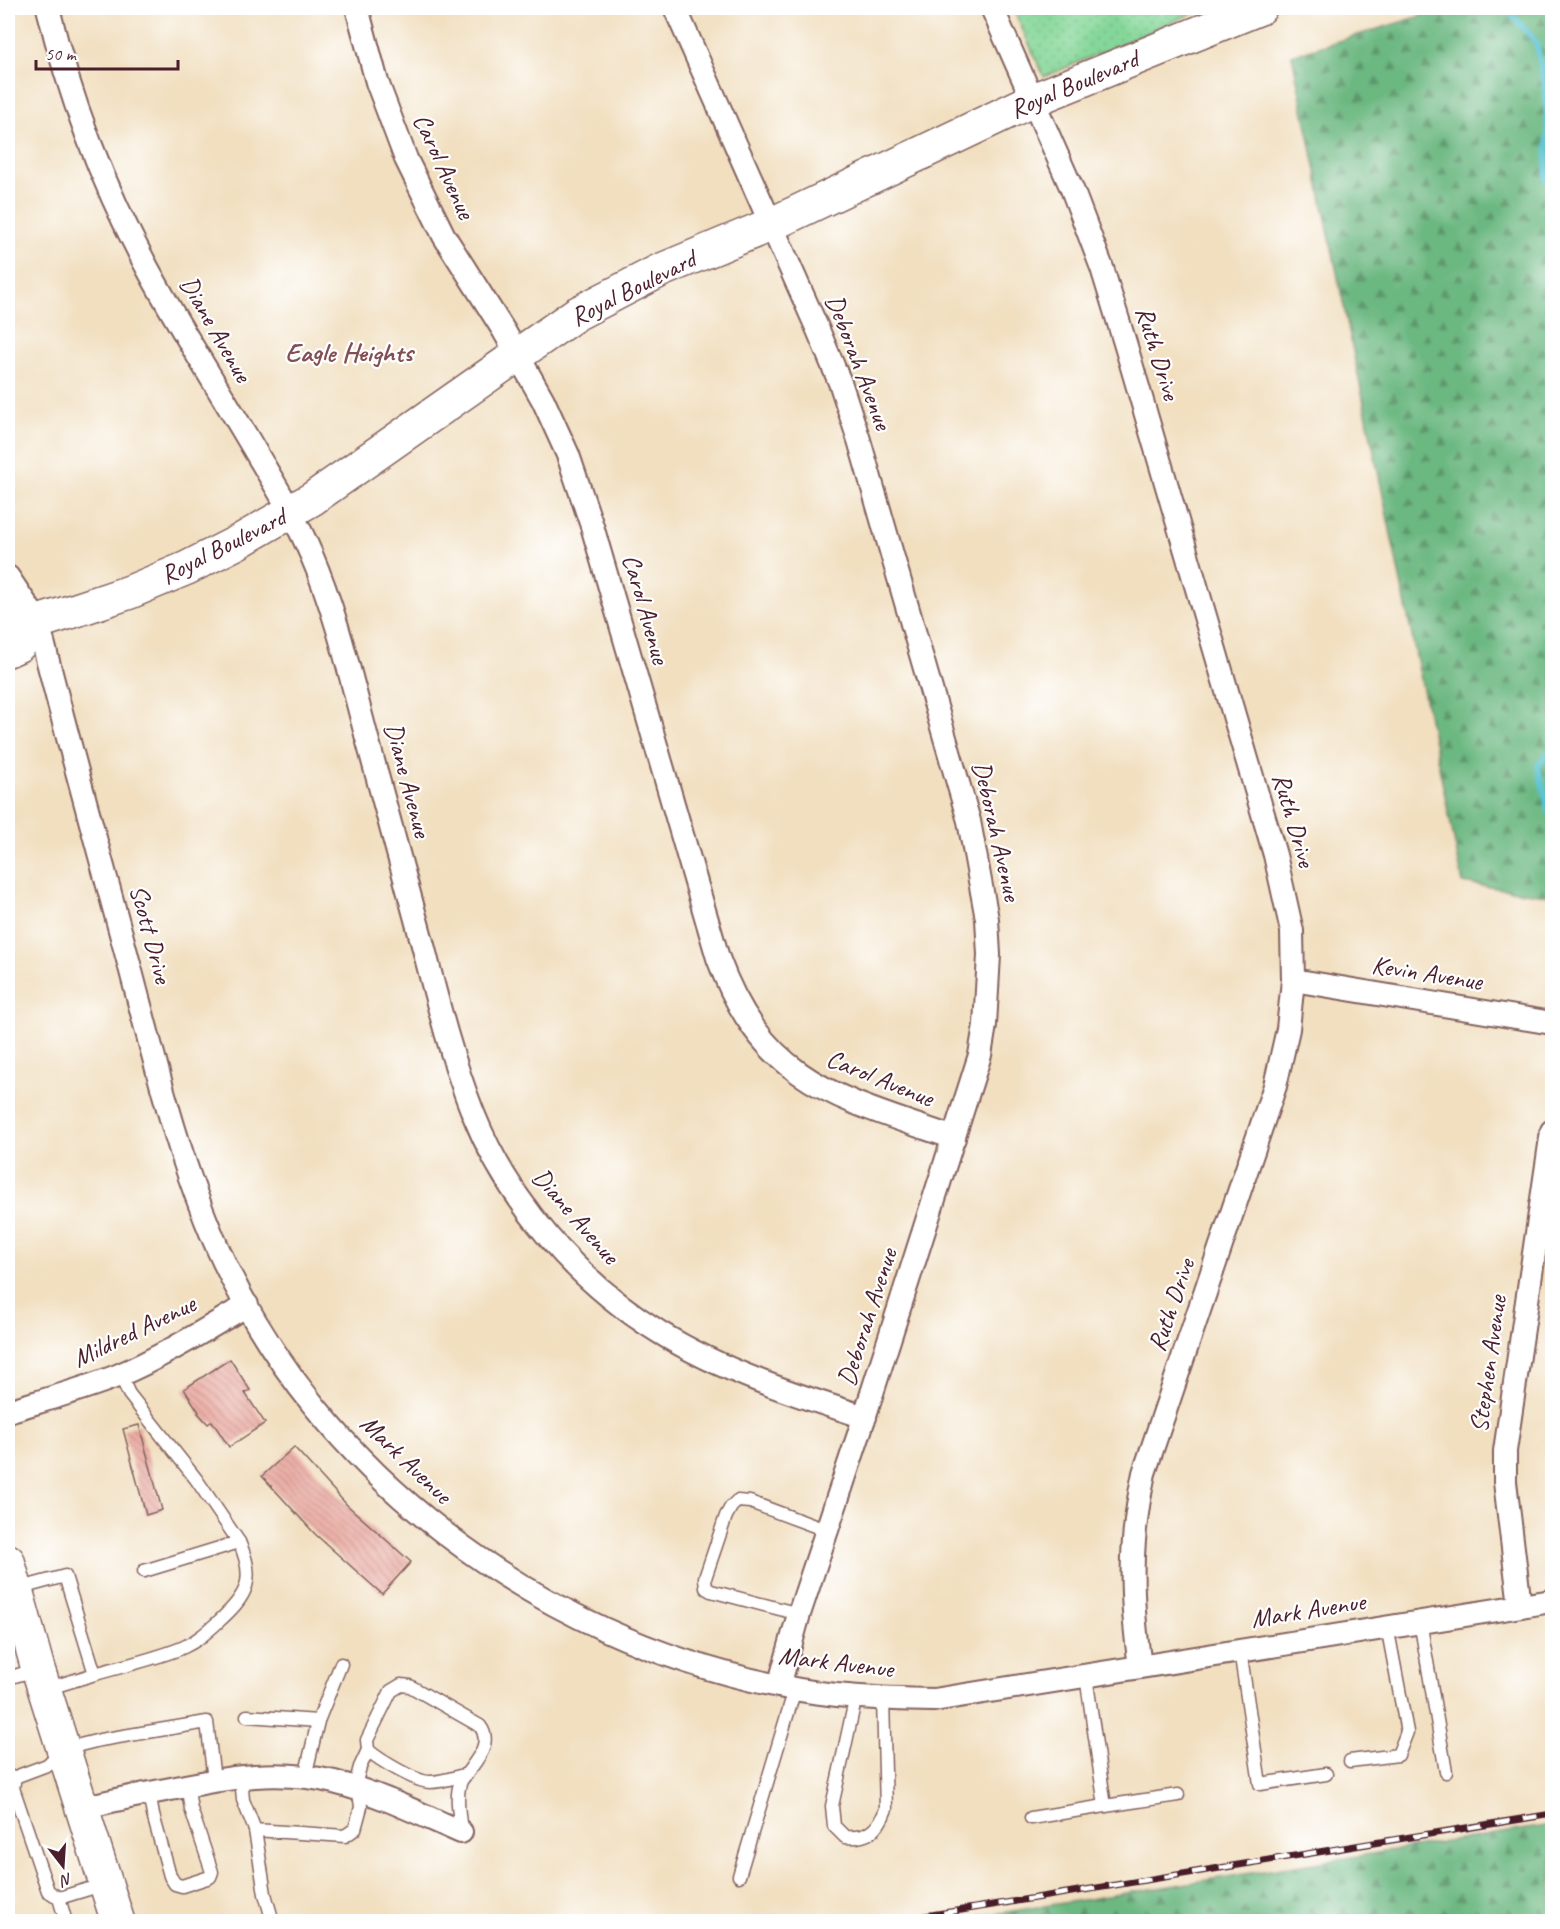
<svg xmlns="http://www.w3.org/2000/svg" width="1560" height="1929" font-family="Caveat,sans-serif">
<defs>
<pattern id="forest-firs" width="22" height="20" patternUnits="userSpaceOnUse" patternTransform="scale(1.5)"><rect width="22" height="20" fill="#6cb881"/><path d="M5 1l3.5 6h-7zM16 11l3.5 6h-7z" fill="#5b956a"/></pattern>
<pattern id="park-dots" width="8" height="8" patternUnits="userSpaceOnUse" patternTransform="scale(1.5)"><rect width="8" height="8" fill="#85d799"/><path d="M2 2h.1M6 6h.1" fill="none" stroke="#74b884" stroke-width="1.8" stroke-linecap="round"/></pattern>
<pattern id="building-back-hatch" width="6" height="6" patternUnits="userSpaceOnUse" patternTransform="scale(1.5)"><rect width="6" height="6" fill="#ebaaa1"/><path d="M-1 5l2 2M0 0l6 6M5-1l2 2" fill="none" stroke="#c08a83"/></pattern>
</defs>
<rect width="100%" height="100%" fill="#fff"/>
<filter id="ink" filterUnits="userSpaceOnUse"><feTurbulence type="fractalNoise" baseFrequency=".0167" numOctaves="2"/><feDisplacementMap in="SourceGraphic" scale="12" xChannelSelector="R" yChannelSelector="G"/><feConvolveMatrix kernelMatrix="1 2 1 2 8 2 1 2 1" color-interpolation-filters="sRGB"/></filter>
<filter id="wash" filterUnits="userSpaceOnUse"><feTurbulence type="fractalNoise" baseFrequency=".008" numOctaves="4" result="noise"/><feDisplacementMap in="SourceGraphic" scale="24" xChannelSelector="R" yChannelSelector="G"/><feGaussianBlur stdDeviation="1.35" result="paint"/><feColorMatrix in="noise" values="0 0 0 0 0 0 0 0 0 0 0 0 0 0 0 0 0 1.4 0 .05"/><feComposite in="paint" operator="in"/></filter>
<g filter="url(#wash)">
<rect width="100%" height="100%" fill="#f1dfc0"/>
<g fill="url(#forest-firs)" stroke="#5b6c56" stroke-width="1.5">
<polygon points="1447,8 1552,8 1552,896 1463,883 1292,55"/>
<polygon points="1552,1825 1552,1921 950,1921"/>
</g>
<polygon fill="url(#park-dots)" stroke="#687b62" stroke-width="1.5" points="1013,8 1205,8 1044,77"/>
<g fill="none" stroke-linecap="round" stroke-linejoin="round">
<g stroke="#57c2d3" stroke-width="6">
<polyline points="1506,8 1536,42 1545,86 1548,131 1546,179 1552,185"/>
<polyline points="1552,749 1538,766 1549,812 1552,812"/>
</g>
</g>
<g id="blocks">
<g fill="url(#building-back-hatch)">
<polygon points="230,1359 250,1390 245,1393 265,1423 229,1447 212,1421 208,1424 198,1413 199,1412 184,1389"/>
<polygon points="139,1425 162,1510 146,1515 123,1429"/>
<polygon points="294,1447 347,1505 411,1562 382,1594 315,1534 262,1476"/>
</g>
</g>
</g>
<g filter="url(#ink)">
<use href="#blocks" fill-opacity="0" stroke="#84625f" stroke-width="1.5"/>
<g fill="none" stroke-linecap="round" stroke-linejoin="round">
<defs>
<g id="lane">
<polyline points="144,1571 239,1542"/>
<polyline points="17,1589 65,1576 95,1674 46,1689"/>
<polyline points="799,1614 711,1591 706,1588 705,1578 726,1516 731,1507 737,1501 750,1502 828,1531"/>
<polyline points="1420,1621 1446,1772"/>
<polyline points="1240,1650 1260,1784 1326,1774"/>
<path d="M 95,1674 C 123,1666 159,1658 184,1647 C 197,1641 207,1632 218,1622 C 246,1597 257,1580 239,1542 L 196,1479 L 129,1394 L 120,1375"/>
<polyline points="8,1678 38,1669"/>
<path d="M 856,1696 L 832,1806 L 834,1826 L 845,1837 C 867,1839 878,1831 886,1809 L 883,1699"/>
<polyline points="247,1716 318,1721"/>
<polyline points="1350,1761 1398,1755 1407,1732 1387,1626"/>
<polyline points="241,1776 243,1800 255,1830 345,1836 355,1829 361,1807 357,1778 360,1767 368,1750"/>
<polyline points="305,1777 318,1721 341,1664"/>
<polyline points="149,1793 153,1815 170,1876 175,1884 182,1886 210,1877 212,1872 191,1809 187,1785"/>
<polyline points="1105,1806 1178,1795"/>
<polyline points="1031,1818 1105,1806 1086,1676"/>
<polyline points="255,1830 265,1894 273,1922"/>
<path d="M 461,1832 C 460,1818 455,1798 460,1784 C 461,1779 465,1776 468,1772 C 479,1757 492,1742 480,1726 L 410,1686 L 401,1685 L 391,1691 L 367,1740 L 368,1750 C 379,1760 416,1782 430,1782 C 442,1782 456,1777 467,1774"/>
<polyline points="739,1876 795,1689"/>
<polyline points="105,1884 59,1898 48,1891 13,1788 15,1777 47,1765 64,1749 100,1740 207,1722 214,1780"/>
<polyline points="59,1898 66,1922"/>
</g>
<g id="street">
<path d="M 48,8 C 70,99 104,188 149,271 C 183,334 222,394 258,456 C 277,488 296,519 311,554 C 337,614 351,679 368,742 C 387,811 405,880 424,949 C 438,1004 452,1060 473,1113 C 509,1203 577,1281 659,1332 C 722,1371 795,1395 865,1417"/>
<path d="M 357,8 L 377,82 L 406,159 L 444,236 L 504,331 L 543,400 L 568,455 L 592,526 L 718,958 C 764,1084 839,1098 954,1138"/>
<polyline points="675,8 818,330 841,385 859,440 969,821 987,919 989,955 985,1025 980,1055 858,1437 799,1614 779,1686"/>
<path d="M 992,8 L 1072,189 L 1102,268 L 1125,343 L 1275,855 L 1292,931 L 1293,980 L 1288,1029 L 1275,1086 L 1144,1473 C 1129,1544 1130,1595 1140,1666"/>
<path d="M 8,577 L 38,622 C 66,735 98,847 128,960 C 154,1057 177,1157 218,1249 C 319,1476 538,1637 779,1686 C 830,1697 882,1699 934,1700 L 1552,1601"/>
<polyline points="1293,980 1552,1023"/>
<path d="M 8,1411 C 44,1400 82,1390 117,1376 C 162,1357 205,1330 247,1305"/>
<polyline points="1520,1606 1505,1482 1505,1451 1552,1131"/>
<path d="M 82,1808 C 113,1800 144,1794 176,1788 C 228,1777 281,1769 334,1782 C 378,1793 420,1814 461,1832"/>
</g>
<g id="secondary">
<polyline points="8,615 38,622 73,611 130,592 187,568 238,542 312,499 576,314 659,271 772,224 1033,100 1260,8"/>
<polyline points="8,650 19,645 38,622"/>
<polyline points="8,1561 38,1669 118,1922"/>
</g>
</defs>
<use href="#lane" stroke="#84625f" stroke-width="15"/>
<use href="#street" stroke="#84625f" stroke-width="26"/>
<use href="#secondary" stroke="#84625f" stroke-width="36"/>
<use href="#lane" stroke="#fff" stroke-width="12"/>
<use href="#street" stroke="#fff" stroke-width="22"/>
<use href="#secondary" stroke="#fff" stroke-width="33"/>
<defs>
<polyline id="rail" points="888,1922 1552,1814"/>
</defs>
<use href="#rail" stroke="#4a1f2b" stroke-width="7"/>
<use href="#rail" stroke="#fff" stroke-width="4.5" stroke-dasharray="14" stroke-linecap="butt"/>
</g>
</g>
<g text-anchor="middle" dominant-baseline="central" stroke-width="4.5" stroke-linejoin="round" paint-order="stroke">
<g font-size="26" fill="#4a1f2b" stroke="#fff">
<text transform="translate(1074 84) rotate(-23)">Royal Boulevard</text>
<text transform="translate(444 166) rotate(65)">Carol Avenue</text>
<text transform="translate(633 288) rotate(-27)">Royal Boulevard</text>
<text transform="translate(216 329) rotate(60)">Diane Avenue</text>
<text transform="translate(1158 353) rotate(73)">Ruth Drive</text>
<text transform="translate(859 362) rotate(69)">Deborah Avenue</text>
<text transform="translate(223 546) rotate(-27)">Royal Boulevard</text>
<text transform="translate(646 609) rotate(74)">Carol Avenue</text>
<text transform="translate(408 780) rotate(75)">Diane Avenue</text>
<text transform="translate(1294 820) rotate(74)">Ruth Drive</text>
<text transform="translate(997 831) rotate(77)">Deborah Avenue</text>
<text transform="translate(151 934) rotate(75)">Scott Drive</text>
<text transform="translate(1427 973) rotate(9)">Kevin Avenue</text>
<text transform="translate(880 1078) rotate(22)">Carol Avenue</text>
<text transform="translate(576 1216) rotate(49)">Diane Avenue</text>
<text transform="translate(1171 1305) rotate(-71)">Ruth Drive</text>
<text transform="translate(867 1317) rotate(-72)">Deborah Avenue</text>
<text transform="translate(134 1331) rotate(-26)">Mildred Avenue</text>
<text transform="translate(1488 1364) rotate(-82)">Stephen Avenue</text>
<text transform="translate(406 1459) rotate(44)">Mark Avenue</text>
<text transform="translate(1308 1610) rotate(-9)">Mark Avenue</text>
<text transform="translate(836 1662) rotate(7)">Mark Avenue</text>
</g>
<g font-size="27" font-weight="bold" fill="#825054" stroke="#fff">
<text x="349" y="352">Eagle Heights</text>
</g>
</g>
<rect width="1560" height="1929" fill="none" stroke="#fff" stroke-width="30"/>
<g transform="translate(63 1866) rotate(163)" stroke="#ffffff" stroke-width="4.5" paint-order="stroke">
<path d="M0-4.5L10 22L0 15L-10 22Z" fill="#4a1f2b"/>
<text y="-9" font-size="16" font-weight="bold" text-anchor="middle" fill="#4a1f2b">N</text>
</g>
<path d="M36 60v9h142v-9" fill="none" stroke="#4a1f2b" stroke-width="3"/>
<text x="45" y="60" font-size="18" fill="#4a1f2b" stroke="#ffffff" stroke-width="4.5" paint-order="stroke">50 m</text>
</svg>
